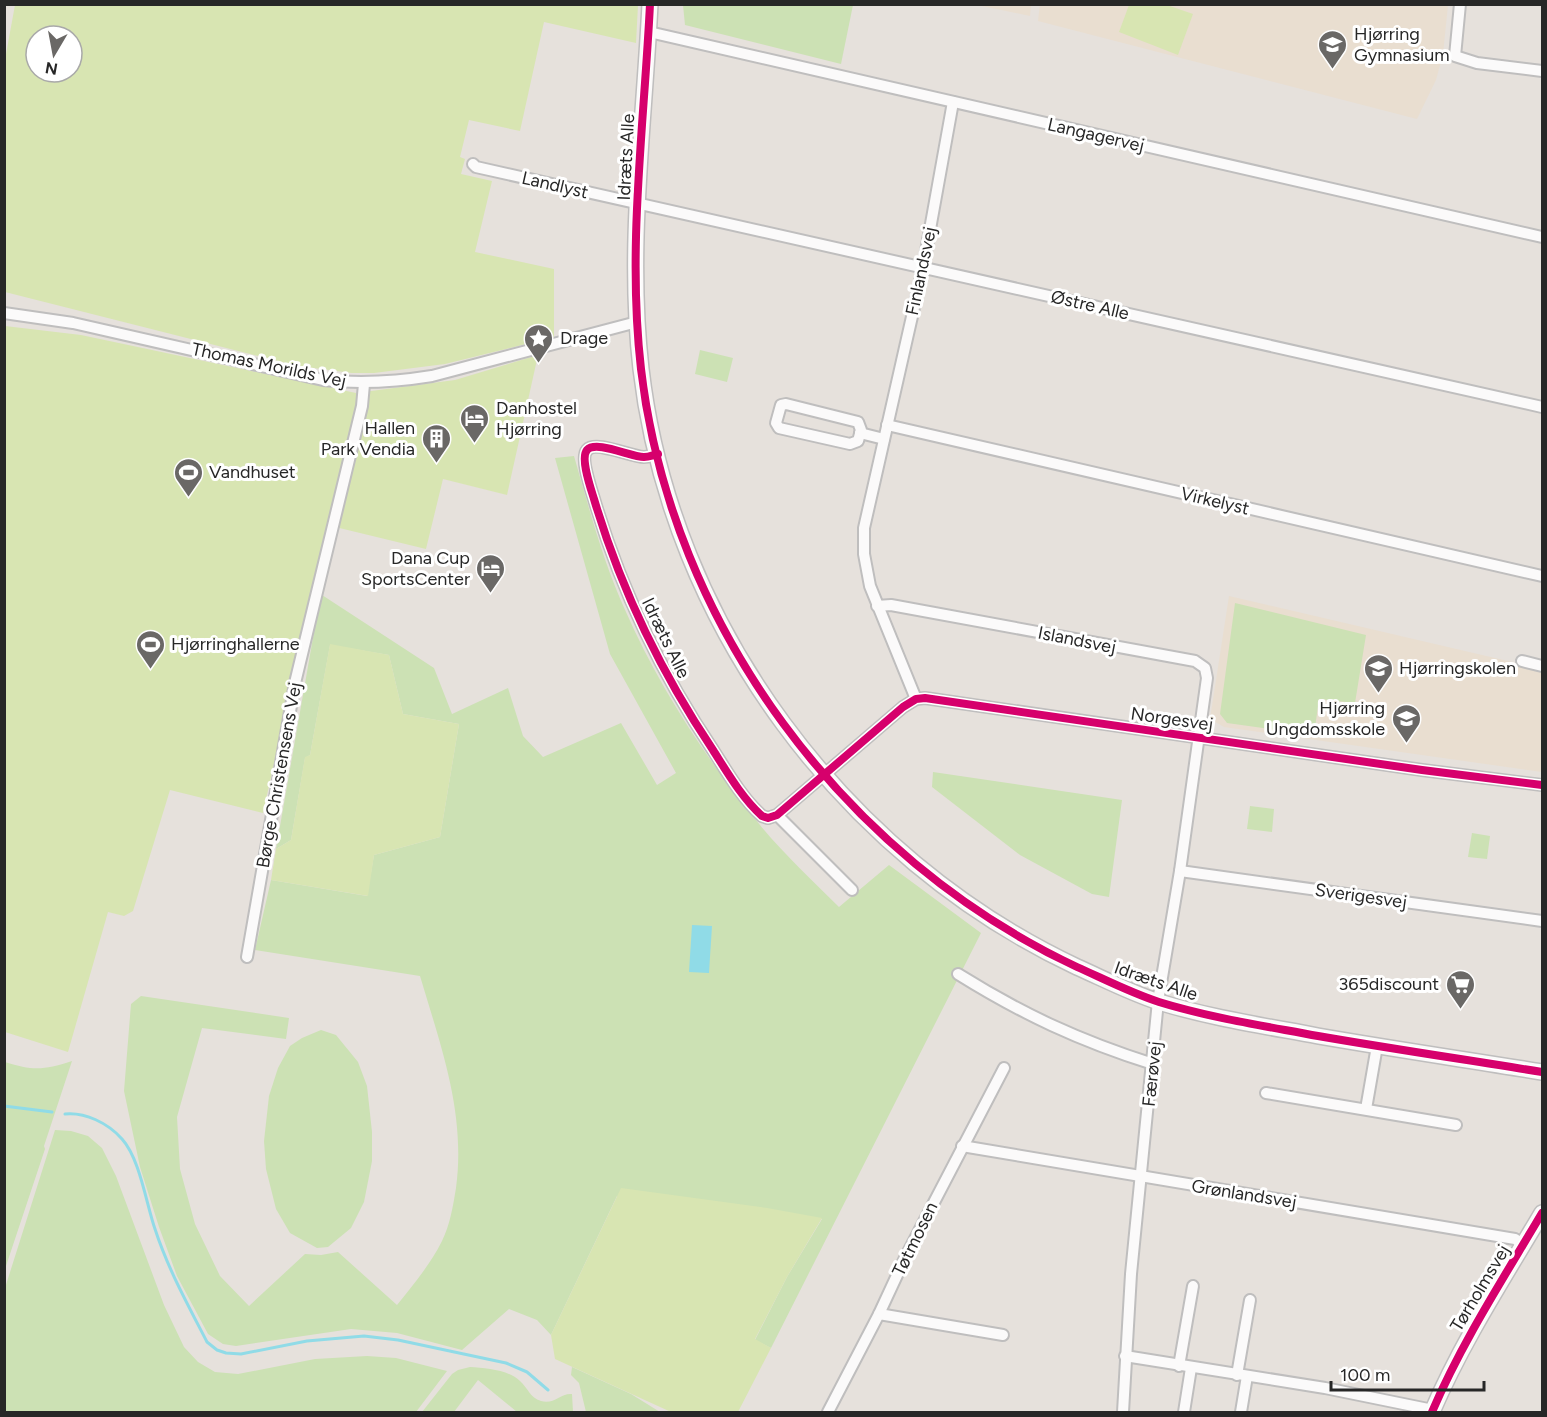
<svg xmlns="http://www.w3.org/2000/svg" width="1547" height="1417" font-family="Figtree,sans-serif">
<rect width="100%" height="100%" fill="#e6e1dc"/>
<g fill="#e9ded0">
<polygon points="1040,4 1448,5 1443,54 1436,80 1417,119 1038,21"/>
<polygon points="977,5 1031,4 1031,5 1030,16"/>
<polygon points="1229,596 1542,669 1542,772 1224,727 1210,719"/>
</g>
<g fill="#cce1b4">
<polygon points="683,5 683,4 853,5 841,64 685,25"/>
<polygon points="700,350 733,358 727,382 695,374"/>
<path d="M 574,456 C 589,508 603,562 626,612 C 660,689 707,760 760,825 C 784,854 812,880 839,907 L 889,865 L 981,933 L 771,1348 L 755,1340 L 787,1277 L 822,1219 L 617,1196 L 551,1335 L 537,1320 L 509,1309 L 462,1350 L 397,1333 L 351,1329 L 236,1346 L 223,1344 L 208,1334 L 177,1276 L 159,1227 L 140,1167 L 124,1091 L 131,1004 L 141,996 L 289,1018 L 286,1039 L 202,1028 L 177,1117 L 180,1169 L 195,1224 L 220,1276 L 249,1306 L 305,1254 L 321,1255 L 338,1252 L 397,1305 C 413,1285 430,1265 442,1241 C 450,1225 453,1206 456,1188 C 466,1113 441,1047 420,976 L 255,950 L 271,880 L 367,896 L 374,855 L 440,837 L 459,724 L 403,714 L 389,655 L 330,645 L 310,755 L 305,758 L 291,840 L 276,849 L 314,632 L 322,595 L 434,668 L 452,714 L 508,688 L 523,736 L 543,757 L 621,723 L 657,785 L 676,773 L 610,654 L 555,458 Z"/>
<polygon points="1235,603 1366,635 1355,703 1319,699 1314,735 1227,723 1220,714"/>
<polygon points="933,772 1122,800 1109,897 1092,894 1020,855 932,787"/>
<polygon points="1250,806 1274,809 1272,832 1247,829"/>
<polygon points="1472,833 1490,836 1487,859 1468,857"/>
<polygon points="321,1030 336,1035 358,1062 367,1086 372,1132 372,1161 364,1202 351,1228 328,1247 317,1248 290,1233 276,1209 266,1169 264,1141 269,1096 278,1068 290,1046 302,1038"/>
<path d="M 72,1061 L 44,1146 L 45,1149 L 5,1269 L 5,1062 C 33,1071 44,1070 72,1061 Z"/>
<polygon points="55,1130 71,1131 88,1136 102,1148 116,1176 164,1305 184,1347 198,1362 215,1372 238,1374 315,1359 367,1356 396,1358 447,1371 416,1412 5,1412 5,1288"/>
<path d="M 470,1367 C 486,1368 509,1370 520,1381 C 528,1388 530,1398 541,1401 C 554,1405 560,1393 572,1394 L 573,1412 L 517,1412 L 478,1380 L 454,1412 L 422,1412 L 452,1374 L 458,1370 Z"/>
<polygon points="572,1367 631,1394 660,1412 586,1412 579,1383 571,1375"/>
</g>
<g fill="#d8e5b2" fill-rule="evenodd">
<path d="M 15,5 L 638,5 L 636,43 L 544,22 L 520,131 L 469,120 L 460,157 L 465,159 L 461,174 L 492,181 L 475,252 L 554,269 L 554,337 L 445,364 L 374,373 L 352,373 L 298,366 L 5,292 L 4,65 ZM 36,36 L 72,36 L 72,72 L 36,72 Z"/>
<polygon points="1129,5 1167,5 1193,14 1178,55 1119,32"/>
<polygon points="5,326 81,335 356,393 455,380 538,355 507,495 443,479 426,549 327,525 263,813 170,790 133,911 124,916 108,912 68,1052 5,1032"/>
<polygon points="330,644 389,655 403,714 459,724 440,837 374,855 368,896 271,880 276,849 291,840 305,757 310,755"/>
<polygon points="621,1188 767,1208 822,1218 787,1277 755,1339 771,1348 738,1412 671,1412 555,1359 551,1335"/>
</g>
<polygon fill="#90dbe7" points="692,925 712,926 709,973 689,972"/>
<g fill="none" stroke-linecap="round" stroke-linejoin="round">
<g stroke="#90dbe7" stroke-width="3">
<polyline points="4,1106 52,1112"/>
<path d="M 65,1114 C 85,1112 108,1123 122,1139 C 140,1159 146,1203 155,1229 C 168,1269 188,1305 207,1342 L 217,1350 L 226,1353 L 241,1354 L 307,1341 L 364,1336 L 398,1340 L 506,1363 L 527,1372 L 548,1390"/>
</g>
<defs>
<g id="street">
<polyline points="1460,4 1455,56 1477,63 1542,71"/>
<polyline points="649,32 1542,237"/>
<polyline points="473,164 476,167 1542,407"/>
<path d="M 4,313 L 73,323 L 323,380 C 361,384 395,382 432,376 L 637,322"/>
<polygon points="786,404 858,422 861,430 858,441 850,444 779,428 776,423 781,405"/>
<polyline points="887,425 1542,576"/>
<polyline points="860,433 884,439"/>
<path d="M 658,454 C 653,455 649,457 644,457 C 631,457 596,440 587,450 C 580,458 591,489 594,499 C 621,590 660,671 713,750 C 727,772 742,798 762,816 L 768,818 L 777,815 L 903,707 L 916,699 L 925,698 L 1422,770 L 1542,785"/>
<polyline points="877,606 891,605 1195,661 1205,668 1207,678 1180,871 1158,1001 1131,1274 1123,1412"/>
<polyline points="1522,661 1542,666"/>
<polyline points="916,699 870,586 864,554 864,528 923,268 953,102"/>
<polyline points="777,815 852,890"/>
<polyline points="1180,871 1542,921"/>
<polyline points="247,957 295,683 362,406 364,384"/>
<path d="M 958,974 C 1022,1014 1080,1041 1153,1064"/>
<polyline points="1266,1093 1456,1125"/>
<polyline points="1366,1109 1377,1046"/>
<polyline points="962,1146 1515,1239 1524,1245"/>
<polyline points="879,1314 1003,1335"/>
<polyline points="1125,1356 1325,1388 1433,1410"/>
<polyline points="1179,1366 1193,1286"/>
<polyline points="1237,1375 1250,1300"/>
<polyline points="828,1412 879,1314 905,1258 1004,1068"/>
<polyline points="1184,1412 1191,1368"/>
<polyline points="1241,1412 1247,1376"/>
</g>
<g id="secondary">
<path d="M 650,4 C 644,126 627,248 641,369 C 671,626 845,858 1077,967 C 1104,979 1131,993 1159,1002 C 1211,1018 1265,1026 1318,1036 C 1393,1049 1468,1060 1542,1072"/>
<path d="M 1432,1412 C 1462,1342 1503,1279 1542,1213"/>
</g>
</defs>
<use href="#street" stroke="#bfbebe" stroke-width="14"/>
<use href="#secondary" stroke="#bfbebe" stroke-width="18"/>
<use href="#street" stroke="#fbfafa" stroke-width="10"/>
<use href="#secondary" stroke="#fbfafa" stroke-width="15"/>
<defs>
<g id="cycleway">
<path d="M 650,4 C 644,126 627,248 641,369 C 671,626 845,858 1077,967 C 1104,979 1131,993 1159,1002 C 1211,1018 1265,1026 1318,1036 C 1393,1049 1468,1060 1542,1072"/>
<path d="M 658,454 C 653,455 649,457 644,457 C 631,457 596,440 587,450 C 580,458 591,489 594,499 C 621,590 660,671 713,750 C 727,772 742,798 762,816 L 768,818 L 777,815 L 903,707 L 916,699 L 925,698 L 1422,770 L 1542,785"/>
<path d="M 1432,1412 C 1462,1342 1503,1279 1542,1213"/>
</g>
</defs>
<use href="#cycleway" stroke="#fff" stroke-width="11"/>
<use href="#cycleway" stroke="#d6006c" stroke-width="8"/>
</g>
<defs>
<symbol id="school-pin" viewBox="-11 -11 22 30"><path d="M0 17L-7.5 6A9.5 9.5 0 1 1 7.5 6Z" fill="#6a6866" stroke="#fff"/><path d="M0-5L7-2L0 1L-7-2ZM-4 1L0 2.5L4 1V4Q0 6-4 4Z" fill="#fff"/></symbol>
<symbol id="sight-pin" viewBox="-11 -11 22 30"><path d="M0 17L-7.5 6A9.5 9.5 0 1 1 7.5 6Z" fill="#6a6866" stroke="#fff"/><path d="M0-6L1.8-2.2L6-1.7L2.9 1.2L3.7 5.4L0 3.3L-3.7 5.4L-2.9 1.2L-6-1.7L-1.8-2.2Z" fill="#fff"/></symbol>
<symbol id="hotel-pin" viewBox="-11 -11 22 30"><path d="M0 17L-7.5 6A9.5 9.5 0 1 1 7.5 6Z" fill="#6a6866" stroke="#fff"/><path d="M-6-4.5h1.5V1H6V5H4.5V3h-9V5H-6ZM-4 0a1.8 1.8 0 1 1 3.6 0ZM.5 0V-2.5h3Q6-2.5 6 0Z" fill="#fff"/></symbol>
<symbol id="building-pin" viewBox="-11 -11 22 30"><path d="M0 17L-7.5 6A9.5 9.5 0 1 1 7.5 6Z" fill="#6a6866" stroke="#fff"/><path d="M-4-6H4V6H1V3H-1V6H-4ZM-2.5-4.3h1.7v1.8h-1.7ZM.8-4.3h1.7v1.8H.8ZM-2.5-1h1.7V.8h-1.7ZM.8-1h1.7V.8H.8Z" fill="#fff"/></symbol>
<symbol id="stadium-pin" viewBox="-11 -11 22 30"><path d="M0 17L-7.5 6A9.5 9.5 0 1 1 7.5 6Z" fill="#6a6866" stroke="#fff"/><path d="M0-5a6.5 5 0 1 0 0 10a6.5 5 0 1 0 0-10ZM-3.5-1.8h7v3.6h-7Z" fill="#fff"/></symbol>
<symbol id="supermarket-pin" viewBox="-11 -11 22 30"><path d="M0 17L-7.5 6A9.5 9.5 0 1 1 7.5 6Z" fill="#6a6866" stroke="#fff"/><path d="M-6-5.5h2.5l.6 2H6L4.5 2H-2.5L-4.4-4H-6ZM-1.5 3.2a1.3 1.3 0 1 0 .1 0ZM3 3.2a1.3 1.3 0 1 0 .1 0Z" fill="#fff"/></symbol>
</defs>
<g fill-rule="evenodd">
<use href="#school-pin" x="1316" y="28" width="33" height="45"/>
<use href="#sight-pin" x="522" y="322" width="33" height="45"/>
<use href="#hotel-pin" x="458" y="402" width="33" height="45"/>
<use href="#building-pin" x="420" y="422" width="33" height="45"/>
<use href="#stadium-pin" x="172" y="456" width="33" height="45"/>
<use href="#hotel-pin" x="474" y="552" width="33" height="45"/>
<use href="#stadium-pin" x="134" y="628" width="33" height="45"/>
<use href="#school-pin" x="1362" y="652" width="33" height="45"/>
<use href="#school-pin" x="1390" y="702" width="33" height="45"/>
<use href="#supermarket-pin" x="1444" y="968" width="33" height="45"/>
</g>
<g text-anchor="middle" dominant-baseline="central" stroke-width="6" stroke-linejoin="round" paint-order="stroke">
<g font-size="18" fill="#272727" stroke="#fff" text-anchor="start">
<text x="1354" y="34">Hjørring<tspan x="1354" dy="21">Gymnasium</tspan></text>
<text x="560" y="338">Drage</text>
<text x="496" y="408">Danhostel<tspan x="496" dy="21">Hjørring</tspan></text>
<text x="415" y="428" text-anchor="end">Hallen<tspan x="415" dy="21">Park Vendia</tspan></text>
<text x="209" y="472">Vandhuset</text>
<text x="470" y="558" text-anchor="end">Dana Cup<tspan x="470" dy="21">SportsCenter</tspan></text>
<text x="171" y="644">Hjørringhallerne</text>
<text x="1399" y="668">Hjørringskolen</text>
<text x="1385" y="708" text-anchor="end">Hjørring<tspan x="1385" dy="21">Ungdomsskole</tspan></text>
<text x="1439" y="984" text-anchor="end">365discount</text>
</g>
<g font-size="18" fill="#272727" stroke="#fff">
<text transform="translate(1096 135) rotate(13)">Langagervej</text>
<text transform="translate(626 157) rotate(-87)">Idræts Alle</text>
<text transform="translate(555 185) rotate(13)">Landlyst</text>
<text transform="translate(921 271) rotate(-78)">Finlandsvej</text>
<text transform="translate(1090 305) rotate(13)">Østre Alle</text>
<text transform="translate(269 365) rotate(12)">Thomas Morilds Vej</text>
<text transform="translate(1215 501) rotate(13)">Virkelyst</text>
<text transform="translate(666 638) rotate(64)">Idræts Alle</text>
<text transform="translate(1077 640) rotate(11)">Islandsvej</text>
<text transform="translate(1172 719) rotate(8)">Norgesvej</text>
<text transform="translate(279 775) rotate(-80)">Børge Christensens Vej</text>
<text transform="translate(1361 896) rotate(8)">Sverigesvej</text>
<text transform="translate(1156 981) rotate(19)">Idræts Alle</text>
<text transform="translate(1152 1074) rotate(-84)">Færøvej</text>
<text transform="translate(1244 1194) rotate(9)">Grønlandsvej</text>
<text transform="translate(915 1239) rotate(-64)">Tøtmosen</text>
<text transform="translate(1480 1288) rotate(-59)">Tørholmsvej</text>
</g>
</g>
<rect width="1547" height="1417" fill="none" stroke="#272727" stroke-width="12"/>
<g transform="translate(54 54) rotate(190)"><circle r="28" fill="#ffffff" stroke="#a9a9a9" stroke-width="1.5"/>
<path d="M0-4.5L10 22L0 15L-10 22Z" fill="#6a6866"/>
<text y="-9" font-size="16" font-weight="bold" text-anchor="middle" fill="#272727">N</text>
</g>
<path d="M1331 1381v9h153v-9" fill="none" stroke="#272727" stroke-width="3"/>
<text x="1340" y="1381" font-size="18" fill="#272727" stroke="#ffffff" stroke-width="4.5" paint-order="stroke">100 m</text>
</svg>
